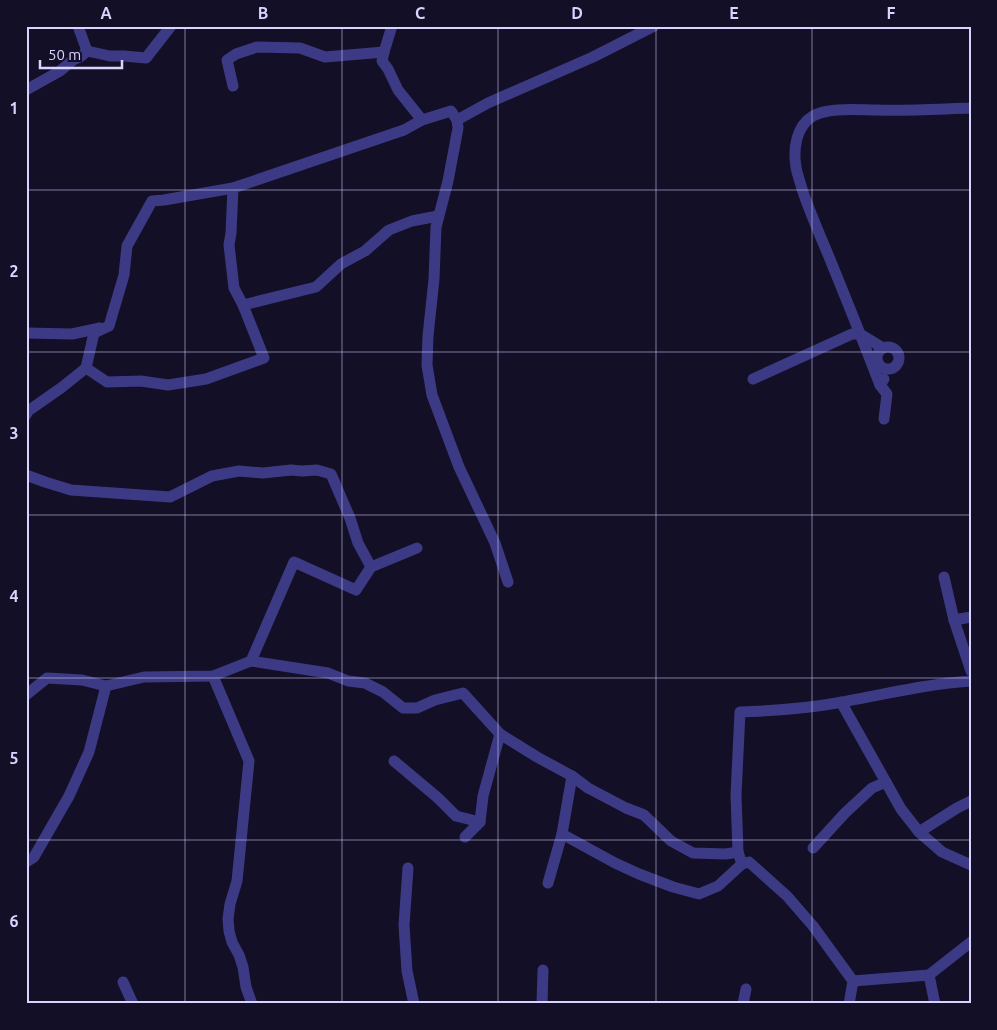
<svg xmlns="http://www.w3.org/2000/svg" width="997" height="1030" font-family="Ubuntu,sans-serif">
<rect width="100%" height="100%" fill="#130f26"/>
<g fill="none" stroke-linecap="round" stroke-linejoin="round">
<g stroke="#3d3a85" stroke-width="11">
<polyline points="78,26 87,51"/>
<polyline points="392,26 384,52 382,61 388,69 398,90 422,120"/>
<polyline points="87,51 110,56 124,56 146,58 171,26"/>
<polyline points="233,86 227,60 236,54 257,47 300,48 325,57 384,52"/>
<polyline points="26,90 60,71 73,60 80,57 87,51"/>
<polyline points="457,120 488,103 593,57 654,26"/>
<polyline points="233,188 231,233 229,245 234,288 243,305"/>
<polyline points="26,333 72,334 100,328"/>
<circle cx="888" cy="358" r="11"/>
<polyline points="86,368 107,382 141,381 168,385 206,379 264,358 243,305 316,287 341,264 365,251 389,230 412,221 438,216"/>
<polyline points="753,379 852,334 860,334 883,348"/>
<polyline points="884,379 880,385 887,394 884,419"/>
<path d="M 880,385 C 863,341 845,296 827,252 C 818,231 809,210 802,189 C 800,181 797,174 796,167 C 793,149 796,126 813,116 C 828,107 859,110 876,110 C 908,111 939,109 971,108"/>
<polyline points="26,415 28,411 61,388 86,368 94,333 109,326 124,275 127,246 152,201 164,200 233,188 404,130 422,120 451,111 457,120 458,128 448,181 436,227 434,279 428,336 427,365 432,395 459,467 495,543 508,582"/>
<polyline points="26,475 45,482 71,490 170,497 212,476 239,471 263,473 291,470 302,471 317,470 331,474 350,518 358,543 371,567"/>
<polyline points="944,577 954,620 971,671"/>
<polyline points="954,620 971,617"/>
<polyline points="251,661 294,562 356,590 371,567 417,548"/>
<polyline points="213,676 249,761 237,881 230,904 228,919 229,931 232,942 239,955 243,967 246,987 252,1004"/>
<polyline points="26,695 47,678 82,680 106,686"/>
<polyline points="841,702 901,809 919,832 942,852 971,865"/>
<polyline points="394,761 438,798 456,816 480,822"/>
<polyline points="919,832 957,808 971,801"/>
<polyline points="562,834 572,776"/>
<polyline points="465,837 480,822 483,796 500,734"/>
<polyline points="813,848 845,813 872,788 886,782"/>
<polyline points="26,862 34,857 69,796 89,752 106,686 144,677 213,676 251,661 328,673 348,681 365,683 383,692 403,708 417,708 435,700 463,693 500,734 537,757 572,776 588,788 626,808 644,815 671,841 693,853 726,854 738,852"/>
<polyline points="408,868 404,925 407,971 414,1004"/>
<polyline points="548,883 562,834 615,863 639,874 673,887 699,894 718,886 742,864"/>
<polyline points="929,975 971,942"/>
<polyline points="853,981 929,975 935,1004"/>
<polyline points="123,982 133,1004"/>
<polyline points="542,1004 543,970"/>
<polyline points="743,1004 746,989"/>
<path d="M 849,1004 L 853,981 L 813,926 L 787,896 L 749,862 L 742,864 L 738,852 L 736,795 L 740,712 C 775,711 809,708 843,702 C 885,694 927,684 971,681"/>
</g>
</g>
<path fill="none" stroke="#d9d4ff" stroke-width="1" stroke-opacity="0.55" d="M 185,26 L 185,1004M 342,26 L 342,1004M 498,26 L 498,1004M 656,26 L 656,1004M 812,26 L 812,1004M 26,190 L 971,190M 26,352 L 971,352M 26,515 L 971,515M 26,678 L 971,678M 26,840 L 971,840"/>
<rect width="997" height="1030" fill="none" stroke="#130f26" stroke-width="55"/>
<path d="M40 60v8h82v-8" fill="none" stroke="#d9d4ff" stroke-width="2.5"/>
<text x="48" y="60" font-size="15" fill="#d9d4ff" stroke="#130f26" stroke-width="4" paint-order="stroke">50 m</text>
<rect x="28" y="28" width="942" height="974" fill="none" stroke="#d9d4ff" stroke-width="2"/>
<g font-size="16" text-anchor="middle" font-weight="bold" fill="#d9d4ff">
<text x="106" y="19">A</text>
<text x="263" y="19">B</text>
<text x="420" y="19">C</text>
<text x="577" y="19">D</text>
<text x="734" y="19">E</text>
<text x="891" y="19">F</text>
<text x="14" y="114">1</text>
<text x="14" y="277">2</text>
<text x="14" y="439">3</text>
<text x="14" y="602">4</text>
<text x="14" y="764">5</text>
<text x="14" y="927">6</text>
</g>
</svg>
